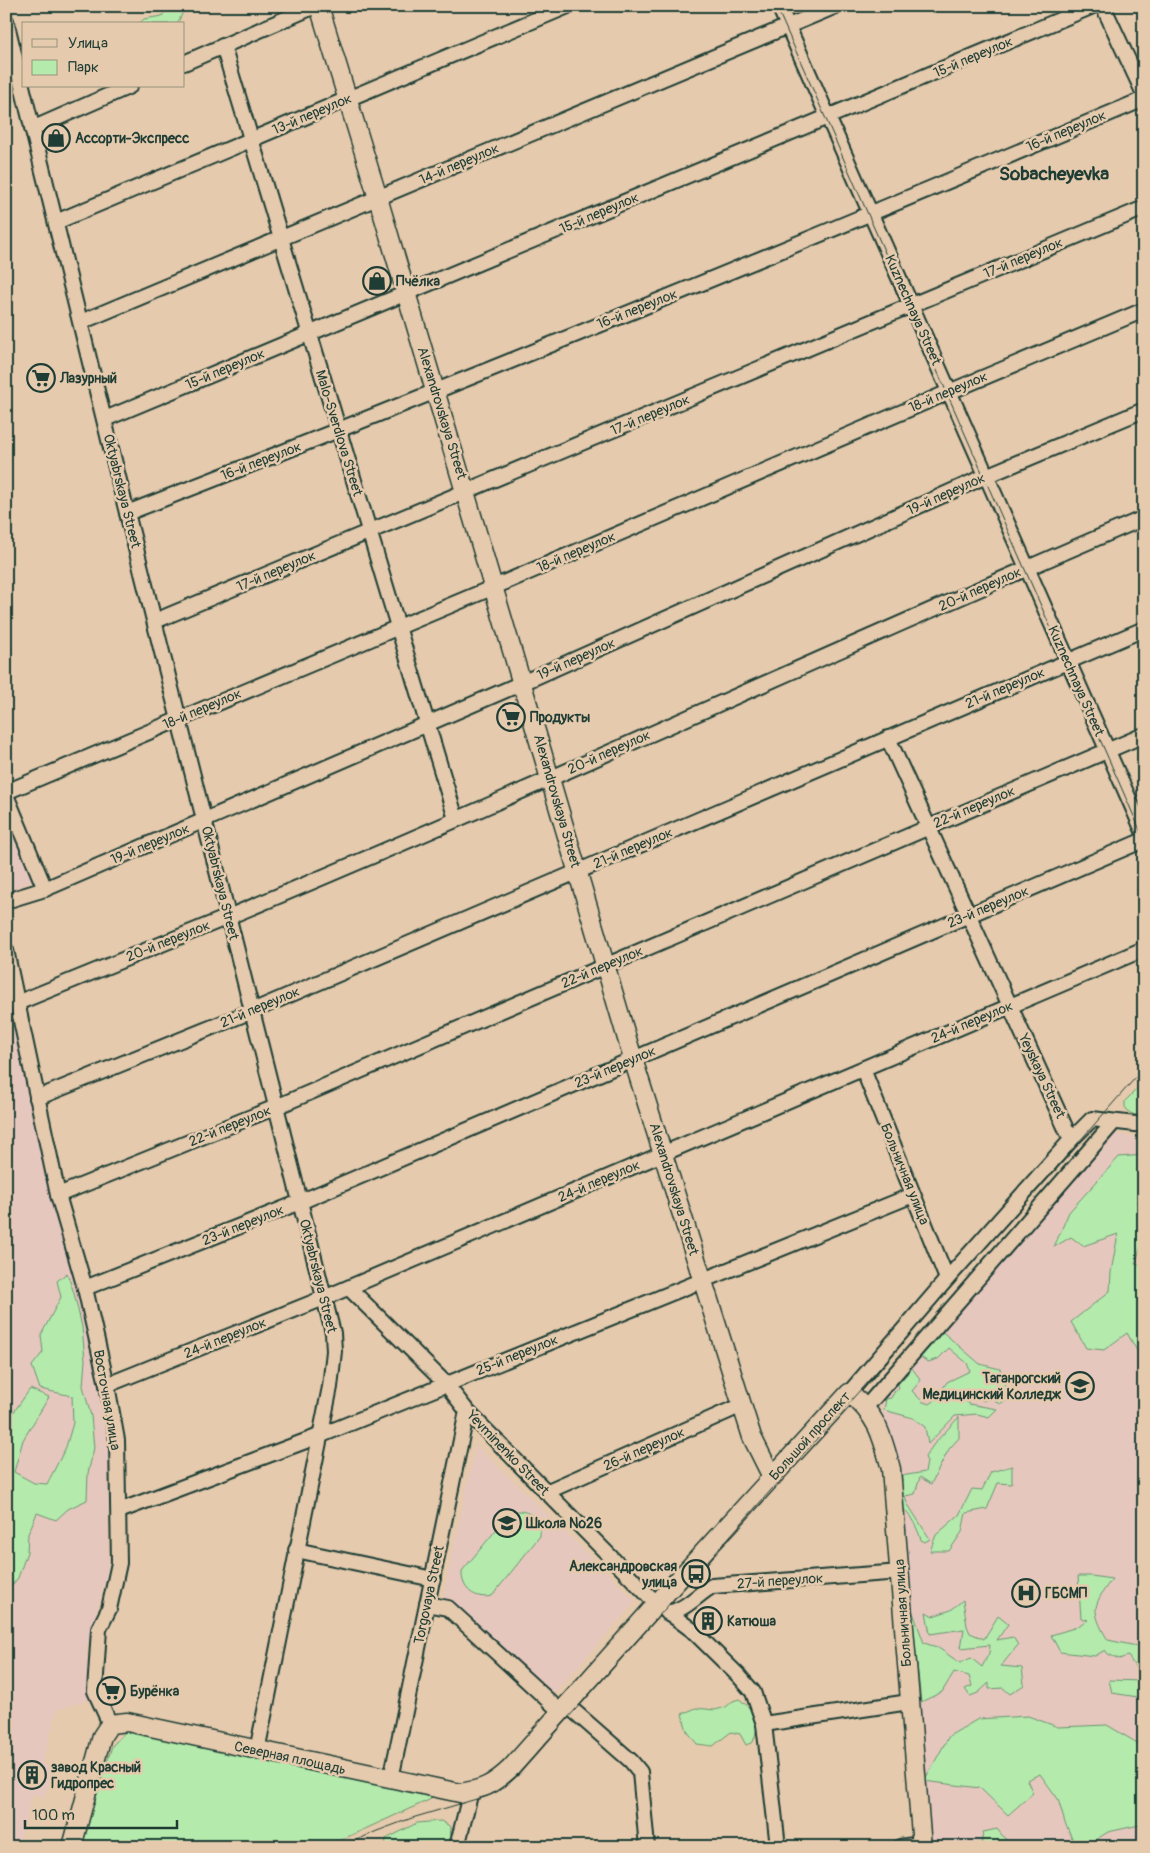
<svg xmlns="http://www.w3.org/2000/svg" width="1150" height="1853" font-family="Pangolin,sans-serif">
<rect width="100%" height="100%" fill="#e5caad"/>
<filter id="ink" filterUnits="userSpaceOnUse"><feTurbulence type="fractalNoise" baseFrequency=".02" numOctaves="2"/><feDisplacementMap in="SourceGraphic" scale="10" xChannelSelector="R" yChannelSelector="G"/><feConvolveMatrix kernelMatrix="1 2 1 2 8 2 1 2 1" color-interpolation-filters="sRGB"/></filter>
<g filter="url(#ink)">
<g fill="#e6c7be">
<polygon points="6,817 33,880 6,893"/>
<polygon points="6,981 109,1422 108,1571 86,1649 91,1699 57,1710 42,1764 53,1767 45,1797 33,1794 18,1845 20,1847 6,1847"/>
<polygon points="1106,1131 1144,1140 1144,1847 934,1847 924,1781 895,1466 878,1394"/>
<polygon points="476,1445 636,1601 549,1699 442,1601"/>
</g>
<g fill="#b4eaac" stroke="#6a9470">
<polygon points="169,6 186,6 177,24 139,24 144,19 162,16"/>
<polygon points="1144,1082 1144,1118 1130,1113 1125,1107 1125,1101"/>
<polygon points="1144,1155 1144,1188 1137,1203 1144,1207 1144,1238 1135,1264 1144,1266 1144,1363 1127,1333 1104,1350 1086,1348 1071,1322 1110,1291 1111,1272 1118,1234 1083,1246 1071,1237 1054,1247 1069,1212 1119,1157"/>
<polygon points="67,1273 74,1293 82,1327 85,1360 83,1386 91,1416 94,1448 88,1473 87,1500 68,1509 56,1520 37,1513 28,1534 27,1552 18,1578 6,1592 6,1423 30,1389 49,1397 23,1440 14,1472 34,1483 47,1484 66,1447 73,1423 72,1396 40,1389 32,1366 43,1352 41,1335 61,1297 57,1281"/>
<path d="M 938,1328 L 980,1364 L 1000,1369 L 1009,1399 L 999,1404 L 994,1399 L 990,1397 L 983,1401 C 973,1392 971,1390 958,1395 L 969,1404 L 997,1409 L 989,1417 L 977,1414 L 955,1416 L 928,1444 L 925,1427 L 913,1418 L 884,1410 L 886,1399 L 891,1398 L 895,1391 L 899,1389 L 898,1384 L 908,1373 L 901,1371 L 907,1366 L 911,1367 L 921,1380 L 912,1391 L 923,1402 L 930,1404 L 934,1401 L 947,1382 L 970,1371 L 967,1363 L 949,1348 L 938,1359 L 928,1362 L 916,1354 L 934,1342 Z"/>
<path d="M 959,1417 L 959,1438 L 949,1449 L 931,1484 L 920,1477 L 915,1494 L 905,1496 L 907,1503 L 930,1539 L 925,1542 L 921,1540 C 916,1523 908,1511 894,1501 L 902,1481 L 901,1476 L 925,1472 L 927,1462 L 925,1457 L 934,1444 Z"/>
<polygon points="1012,1466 1012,1484 998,1483 987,1509 966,1513 962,1532 949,1551 930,1551 936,1535 959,1515 972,1489 982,1490 991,1472"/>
<path d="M 516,1511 C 531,1510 542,1521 540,1536 L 492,1596 C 475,1600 461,1589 462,1571 L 511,1512 Z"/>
<path d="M 1078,1576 L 1091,1576 L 1112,1579 C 1106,1587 1097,1599 1096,1608 C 1095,1618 1103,1632 1108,1640 L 1141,1647 L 1144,1650 L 1144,1674 L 1138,1671 L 1128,1656 L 1119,1659 L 1108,1654 L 1105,1650 L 1095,1656 L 1060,1652 L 1051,1635 L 1074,1628 L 1088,1620 L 1081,1618 Z"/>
<polygon points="963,1600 967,1626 970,1633 984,1639 998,1616 1008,1624 997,1640 1013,1637 1018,1645 1001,1666 1022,1668 1024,1685 1010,1694 1003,1688 989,1689 989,1683 978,1693 970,1696 965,1689 972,1686 969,1676 954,1672 942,1692 921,1702 911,1607 924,1643 937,1647 960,1663 971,1658 982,1667 989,1653 990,1645 961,1648 964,1629 930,1634 926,1612 933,1616 951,1610"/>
<polygon points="1109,1680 1144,1681 1144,1698 1112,1693"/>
<path d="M 739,1699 C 756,1712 761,1721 753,1742 L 746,1745 L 740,1734 L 731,1732 L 713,1746 L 697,1744 L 687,1731 L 682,1714 L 696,1708 L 715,1710 L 726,1707 L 733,1701 Z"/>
<polygon points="1028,1716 1058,1727 1107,1725 1144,1747 1144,1824 1108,1832 1087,1845 1075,1844 1065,1823 1058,1799 1040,1774 1027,1780 1033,1793 1008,1815 980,1788 924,1781 949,1736 978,1719"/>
<polygon points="131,1726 435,1794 429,1800 325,1847 81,1847 112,1746"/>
<polygon points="441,1821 451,1827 449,1847 385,1847 386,1839 417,1823"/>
<polygon points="997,1829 1006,1840 1002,1847 981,1847 983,1832"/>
</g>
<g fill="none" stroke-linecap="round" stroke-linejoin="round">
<defs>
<g id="minor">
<polyline points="779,6 1144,833"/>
<polyline points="1103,6 1144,94"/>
<polyline points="6,21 127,513 333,1333 334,1351 330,1387 257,1751"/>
<polyline points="223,46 456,819"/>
<polyline points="184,63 315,6"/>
<polyline points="32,129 130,86"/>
<polyline points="56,222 568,6"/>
<polyline points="81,322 836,6"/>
<polyline points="105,419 1093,6"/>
<path d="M 127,513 C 468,381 807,241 1144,99"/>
<polyline points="155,621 1144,208"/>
<polyline points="888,738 1071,1140"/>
<polyline points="6,792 494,587 949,392 1144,310"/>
<polyline points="6,795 45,889"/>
<polyline points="6,901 45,889 522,683 986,476 1144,410"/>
<polyline points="6,950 58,1195 85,1288 107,1385 117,1440 119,1563 109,1609 99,1629 95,1691 110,1724"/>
<path d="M 17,1003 C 87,974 158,946 228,917 C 536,789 837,648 1144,518"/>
<polyline points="863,1069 947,1279"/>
<polyline points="37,1098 252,1011 1144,629"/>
<polyline points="58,1195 276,1107 1144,735"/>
<polyline points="85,1288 300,1202 1144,840"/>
<polyline points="349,1288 446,1384 467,1411 657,1604 692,1630 739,1676 753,1692 764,1724 778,1847"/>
<polyline points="107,1385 324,1298 1144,949"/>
<polyline points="849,1393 947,1279 1071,1140 1092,1119 1144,1125"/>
<polyline points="866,1407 1114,1122"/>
<polyline points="546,1492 742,1405"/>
<polyline points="119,1511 319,1436 913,1195"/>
<polyline points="296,1550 433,1579"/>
<polyline points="427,1604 448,1608 561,1712"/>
<path d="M 668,1613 C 685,1610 697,1595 712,1586 L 901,1572"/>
<polyline points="567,1705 631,1761 640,1772 647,1847"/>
<polyline points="764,1724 909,1702"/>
<polyline points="391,1779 467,1411"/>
<polyline points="457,1847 471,1791"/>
<polyline points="900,1847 921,1844"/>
</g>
<g id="major">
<polyline points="319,6 378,198 633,1059 752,1437 772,1477"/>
<path d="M 72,1847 L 102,1736 L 110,1724 L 127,1722 L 460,1793 C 484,1789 493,1785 511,1768 L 669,1590 L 849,1393 C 878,1416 882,1436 891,1469 L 922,1847"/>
</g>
</defs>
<use href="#minor" stroke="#1f3d34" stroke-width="18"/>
<use href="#major" stroke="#1f3d34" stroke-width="21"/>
<use href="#minor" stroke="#e5caad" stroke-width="14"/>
<use href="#major" stroke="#e5caad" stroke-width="18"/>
<g stroke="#1f3d34" stroke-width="1">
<polyline points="776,6 1144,839"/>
<polyline points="341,1847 377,1831 412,1818 490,1795 505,1785 517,1775 886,1361 1144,1068"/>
</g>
</g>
</g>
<defs>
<symbol id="shop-ring" viewBox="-11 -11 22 22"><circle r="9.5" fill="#e5caad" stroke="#1f3d34" stroke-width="1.5"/><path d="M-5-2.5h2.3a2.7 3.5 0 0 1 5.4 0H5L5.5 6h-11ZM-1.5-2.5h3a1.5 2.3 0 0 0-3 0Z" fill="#1f3d34"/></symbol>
<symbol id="supermarket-ring" viewBox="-11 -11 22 22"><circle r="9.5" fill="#e5caad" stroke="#1f3d34" stroke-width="1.5"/><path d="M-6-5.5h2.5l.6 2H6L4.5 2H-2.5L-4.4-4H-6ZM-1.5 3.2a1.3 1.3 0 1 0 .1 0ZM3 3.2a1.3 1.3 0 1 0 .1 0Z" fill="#1f3d34"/></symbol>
<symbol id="university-ring" viewBox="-11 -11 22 22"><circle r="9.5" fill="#e5caad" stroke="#1f3d34" stroke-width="1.5"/><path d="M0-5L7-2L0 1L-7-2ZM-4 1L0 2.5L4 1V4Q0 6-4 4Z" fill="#1f3d34"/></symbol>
<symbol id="school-ring" viewBox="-11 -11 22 22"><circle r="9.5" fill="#e5caad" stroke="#1f3d34" stroke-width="1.5"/><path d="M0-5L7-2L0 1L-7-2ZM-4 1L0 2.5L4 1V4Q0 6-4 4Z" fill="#1f3d34"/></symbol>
<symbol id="bus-ring" viewBox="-11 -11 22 22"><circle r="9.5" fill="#e5caad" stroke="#1f3d34" stroke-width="1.5"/><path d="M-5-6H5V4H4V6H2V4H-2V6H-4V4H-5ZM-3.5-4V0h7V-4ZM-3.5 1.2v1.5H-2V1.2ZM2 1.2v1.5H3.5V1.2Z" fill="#1f3d34"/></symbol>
<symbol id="hospital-ring" viewBox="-11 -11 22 22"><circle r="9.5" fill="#e5caad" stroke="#1f3d34" stroke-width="1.5"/><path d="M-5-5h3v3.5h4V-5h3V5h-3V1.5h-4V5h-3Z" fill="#1f3d34"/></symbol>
<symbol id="building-ring" viewBox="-11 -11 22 22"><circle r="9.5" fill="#e5caad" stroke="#1f3d34" stroke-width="1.5"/><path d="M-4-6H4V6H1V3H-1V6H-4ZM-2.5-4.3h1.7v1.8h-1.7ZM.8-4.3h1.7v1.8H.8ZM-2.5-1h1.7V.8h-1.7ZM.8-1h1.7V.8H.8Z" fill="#1f3d34"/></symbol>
</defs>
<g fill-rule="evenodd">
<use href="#shop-ring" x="40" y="122" width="32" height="32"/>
<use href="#shop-ring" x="361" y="265" width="32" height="32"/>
<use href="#supermarket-ring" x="25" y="362" width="32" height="32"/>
<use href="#supermarket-ring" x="495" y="701" width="32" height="32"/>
<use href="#university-ring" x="1064" y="1370" width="32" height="32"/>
<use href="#school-ring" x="491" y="1507" width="32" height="32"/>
<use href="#bus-ring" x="680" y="1558" width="32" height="32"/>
<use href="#hospital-ring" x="1010" y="1577" width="32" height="32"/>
<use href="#building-ring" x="692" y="1605" width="32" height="32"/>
<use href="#supermarket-ring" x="95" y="1675" width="32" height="32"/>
<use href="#building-ring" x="16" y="1759" width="32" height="32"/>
</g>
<g text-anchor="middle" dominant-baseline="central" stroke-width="5" stroke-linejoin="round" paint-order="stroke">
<g font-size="14" fill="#1f3d34" stroke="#e5caad">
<text transform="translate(973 57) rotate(-23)">15-й переулок</text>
<text transform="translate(312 114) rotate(-23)">13-й переулок</text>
<text transform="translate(1066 131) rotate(-23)">16-й переулок</text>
<text transform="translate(459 164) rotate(-23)">14-й переулок</text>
<text transform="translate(599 213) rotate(-23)">15-й переулок</text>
<text transform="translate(1023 258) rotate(-23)">17-й переулок</text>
<text transform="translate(637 309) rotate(-22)">16-й переулок</text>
<text transform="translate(913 310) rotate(66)">Kuznechnaya Street</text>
<text transform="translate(225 369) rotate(-23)">15-й переулок</text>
<text transform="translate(948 392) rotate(-23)">18-й переулок</text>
<text transform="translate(442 413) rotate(73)">Alexandrovskaya Street</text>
<text transform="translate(650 415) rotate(-23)">17-й переулок</text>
<text transform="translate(339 433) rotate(73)">Malo-Sverdlova Street</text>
<text transform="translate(261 461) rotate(-21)">16-й переулок</text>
<text transform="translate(122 491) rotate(76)">Oktyabrskaya Street</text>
<text transform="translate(946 494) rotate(-24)">19-й переулок</text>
<text transform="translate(576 552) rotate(-23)">18-й переулок</text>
<text transform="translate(276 571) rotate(-23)">17-й переулок</text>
<text transform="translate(980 589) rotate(-24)">20-й переулок</text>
<text transform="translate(576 659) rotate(-24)">19-й переулок</text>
<text transform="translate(1076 681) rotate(66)">Kuznechnaya Street</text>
<text transform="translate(1005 688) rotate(-23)">21-й переулок</text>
<text transform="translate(202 709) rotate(-23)">18-й переулок</text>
<text transform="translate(609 752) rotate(-24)">20-й переулок</text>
<text transform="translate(557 801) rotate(74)">Alexandrovskaya Street</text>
<text transform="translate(974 807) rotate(-23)">22-й переулок</text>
<text transform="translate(150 844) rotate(-23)">19-й переулок</text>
<text transform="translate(633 848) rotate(-23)">21-й переулок</text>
<text transform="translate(220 883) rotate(76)">Oktyabrskaya Street</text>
<text transform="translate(988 907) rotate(-23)">23-й переулок</text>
<text transform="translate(168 941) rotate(-22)">20-й переулок</text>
<text transform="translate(602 967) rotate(-23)">22-й переулок</text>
<text transform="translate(260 1007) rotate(-23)">21-й переулок</text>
<text transform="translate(972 1022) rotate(-23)">24-й переулок</text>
<text transform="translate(615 1067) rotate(-23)">23-й переулок</text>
<text transform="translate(1042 1076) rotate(65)">Yeyskaya Street</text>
<text transform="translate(230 1126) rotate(-22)">22-й переулок</text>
<text transform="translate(905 1174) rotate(68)">Больничная улица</text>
<text transform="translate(599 1181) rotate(-23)">24-й переулок</text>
<text transform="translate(674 1189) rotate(73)">Alexandrovskaya Street</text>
<text transform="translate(243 1225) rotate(-22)">23-й переулок</text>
<text transform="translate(318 1276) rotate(76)">Oktyabrskaya Street</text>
<text transform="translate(225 1338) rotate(-22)">24-й переулок</text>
<text transform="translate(517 1355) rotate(-22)">25-й переулок</text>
<text transform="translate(107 1400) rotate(80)">Восточная улица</text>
<text transform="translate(810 1436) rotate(-48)">Большой проспект</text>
<text transform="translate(644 1449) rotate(-24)">26-й переулок</text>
<text transform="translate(508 1453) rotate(46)">Yevminenko Street</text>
<text transform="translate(780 1581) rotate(-4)">27-й переулок</text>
<text transform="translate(429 1595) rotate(-78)">Torgovaya Street</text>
<text transform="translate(903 1613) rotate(-94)">Больничная улица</text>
<text transform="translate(290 1758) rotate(12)">Северная площадь</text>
</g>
<g font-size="14" font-weight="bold" fill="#1f3d34" stroke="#e5caad" text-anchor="start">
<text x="75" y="138">Ассорти-Экспресс</text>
<text x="396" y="281">Пчёлка</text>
<text x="60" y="378">Лазурный</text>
<text x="530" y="717">Продукты</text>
<text x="1061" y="1378" text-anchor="end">Таганрогский<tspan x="1061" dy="16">Медицинский Колледж</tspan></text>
<text x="526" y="1523">Школа №26</text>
<text x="677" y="1566" text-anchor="end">Александровская<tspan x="677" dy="16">улица</tspan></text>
<text x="1045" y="1593">ГБСМП</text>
<text x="727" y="1621">Катюша</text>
<text x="130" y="1691">Бурёнка</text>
<text x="51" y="1767">завод Красный<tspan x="51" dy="16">Гидропрес</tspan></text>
</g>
<g font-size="19" font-weight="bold" fill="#1f3d34" stroke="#e5caad">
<text x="1054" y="174">Sobacheyevka</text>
</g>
</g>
<rect width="1150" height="1853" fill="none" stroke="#e5caad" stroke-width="25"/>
<rect x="12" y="12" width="1125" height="1828" fill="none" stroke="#1f3d34" stroke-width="2" filter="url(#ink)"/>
<rect x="22" y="22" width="162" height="65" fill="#e5caad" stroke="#96927d"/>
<rect x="32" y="39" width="25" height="8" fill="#e5caad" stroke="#96927d"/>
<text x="68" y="48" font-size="15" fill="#1f3d34">Улица</text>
<rect x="32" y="60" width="25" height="15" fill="#b4eaac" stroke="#96927d"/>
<text x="68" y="72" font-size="15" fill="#1f3d34">Парк</text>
<path d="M25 1820v8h152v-8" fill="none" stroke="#1f3d34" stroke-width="2.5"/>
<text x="32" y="1820" font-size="15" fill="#1f3d34" stroke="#e5caad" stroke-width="4" paint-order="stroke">100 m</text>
</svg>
